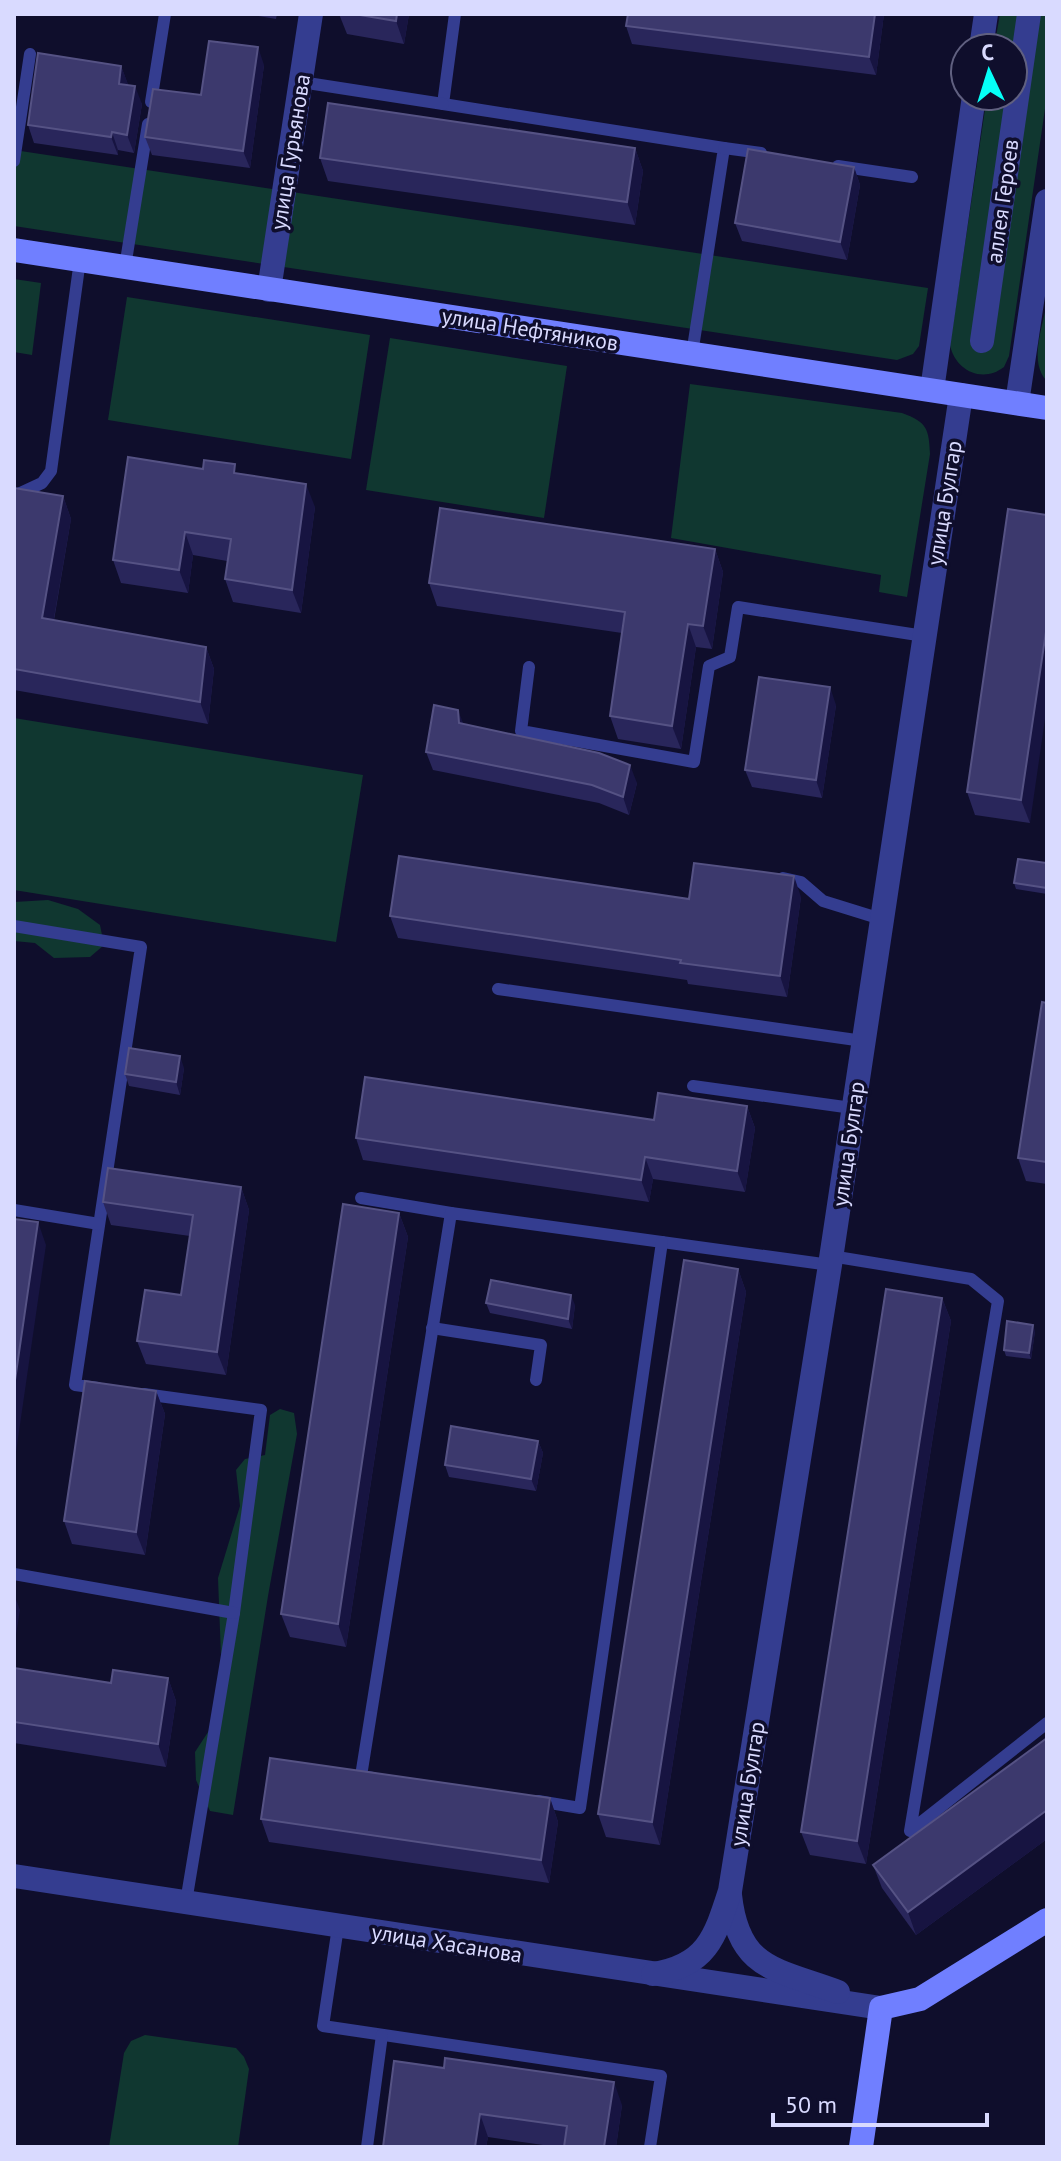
<svg xmlns="http://www.w3.org/2000/svg" width="1061" height="2161" font-family="'PT Sans',sans-serif">
<rect width="100%" height="100%" fill="#0f0e2c"/>
<g fill="#103730">
<path d="M 1000,14 L 1047,14 L 1047,95 L 1009,356 L 1004,367 C 982,384 955,370 950,345 L 987,96 L 1013,96 L 1013,48 L 994,48 Z"/>
<polygon points="14,150 928,288 919,346 913,354 897,360 14,226"/>
<polygon points="14,279 41,283 32,355 14,352"/>
<polygon points="127,297 370,335 351,459 108,420"/>
<path d="M 1046,307 L 1047,307 L 1047,381 C 1029,363 1042,329 1046,307 Z"/>
<polygon points="390,338 567,366 544,518 366,490"/>
<path d="M 690,384 L 902,413 C 927,422 929,429 930,454 L 907,597 L 879,592 L 881,575 L 671,538 Z"/>
<polygon points="14,718 363,775 336,942 14,890"/>
<polygon points="48,900 78,909 100,925 104,945 90,957 54,958 35,943 14,941 14,902"/>
<polygon points="280,1409 294,1413 297,1434 268,1596 233,1815 210,1811 196,1780 195,1752 223,1709 218,1578 240,1506 236,1470 245,1459 265,1455 270,1415"/>
<polygon points="145,2035 236,2048 244,2057 249,2069 238,2147 109,2147 124,2053 131,2041"/>
</g>
<g fill="none" stroke-linecap="round" stroke-linejoin="round">
<g stroke="#343d90" stroke-width="12">
<polyline points="455,14 443,104 724,148 692,354"/>
<polyline points="301,82 443,104"/>
<polyline points="151,102 165,14"/>
<polyline points="724,148 761,153"/>
<polyline points="14,161 30,54"/>
<polyline points="838,166 912,177"/>
<polyline points="125,267 148,124"/>
<polyline points="14,496 42,483 51,471 80,260"/>
<polyline points="529,667 521,731 694,762 709,666 730,657 738,607 924,636"/>
<polyline points="783,878 801,882 823,901 881,919"/>
<polyline points="14,926 141,947 75,1385 98,1388"/>
<polyline points="498,989 863,1041"/>
<polyline points="693,1086 852,1108"/>
<polyline points="361,1198 451,1213"/>
<polyline points="14,1210 99,1224"/>
<polyline points="831,1256 971,1279 998,1301 910,1831 1047,1723"/>
<polyline points="432,1328 541,1345 536,1380"/>
<polyline points="144,1394 261,1410 234,1613 186,1902"/>
<polyline points="14,1574 234,1613"/>
<polyline points="373,1778 361,1776 451,1213 830,1265"/>
<polyline points="538,1801 580,1808 662,1242"/>
<polyline points="338,1927 323,2026 661,2076 650,2147"/>
<polyline points="367,2147 382,2035"/>
</g>
<g stroke="#343d90" stroke-width="24">
<polyline points="981,48 986,14"/>
<polyline points="269,290 311,14"/>
<polyline points="982,341 1029,14"/>
<polyline points="932,390 974,96"/>
<polyline points="1017,403 1047,201"/>
<polyline points="14,1876 881,2008"/>
<path d="M 730,1895 C 738,1970 776,1969 838,1992"/>
<path d="M 653,1974 C 706,1966 715,1938 730,1891 L 830,1265 L 961,395"/>
</g>
<g stroke="#707fff" stroke-width="24">
<polyline points="14,250 1047,408"/>
<polyline points="861,2147 881,2008 920,1999 1047,1920"/>
</g>
</g>
<g fill="#29265b">
<polygon points="246,14 277,14 276,19"/>
<polygon points="339,14 409,14 404,44 347,34"/>
<polygon points="628,14 884,14 876,75 632,44 626,26"/>
<polygon points="264,65 250,168 152,155 145,137 201,95"/>
<polygon points="121,66 128,85 142,104 134,153 118,150 118,155 34,143 28,125"/>
<polygon points="635,148 643,171 635,225 328,181 320,158"/>
<polygon points="854,167 860,185 847,260 742,241 735,223"/>
<polygon points="239,474 315,507 301,613 233,602 225,579 227,561 193,555 188,593 121,583 113,560"/>
<polygon points="14,488 63,496 71,519 54,620 206,647 214,669 208,724 14,690"/>
<polygon points="1008,509 1030,823 975,815 967,792"/>
<polygon points="715,549 723,572 712,649 696,647 681,749 618,739 610,716 622,633 437,606 429,583"/>
<polygon points="836,705 822,798 752,787 745,770"/>
<polygon points="464,725 637,783 629,815 599,803 433,770 426,752"/>
<polygon points="1047,863 1047,894 1016,889 1014,883"/>
<polygon points="801,897 787,997 688,984 687,980 398,938 390,916 689,899"/>
<polygon points="1047,1003 1047,1184 1026,1181 1018,1158"/>
<polygon points="184,1068 180,1095 129,1086 125,1074"/>
<polygon points="747,1106 755,1128 745,1192 653,1179 649,1202 363,1160 356,1138 654,1120"/>
<polygon points="241,1187 249,1210 226,1375 146,1364 137,1341 181,1295 190,1236 111,1225 103,1202"/>
<polygon points="399,1213 408,1237 346,1647 290,1637 281,1614"/>
<polygon points="738,1269 746,1292 660,1845 606,1837 598,1814"/>
<polygon points="942,1298 951,1321 866,1864 810,1855 801,1832"/>
<polygon points="486,1303 575,1305 572,1329 490,1313"/>
<polygon points="1035,1331 1031,1359 1006,1356 1004,1350"/>
<polygon points="156,1391 165,1414 145,1555 72,1544 64,1521"/>
<polygon points="538,1441 543,1453 536,1491 449,1477 445,1465"/>
<polygon points="14,1668 111,1683 168,1678 176,1701 166,1767 14,1743"/>
<polygon points="1047,1738 1047,1839 916,1935 882,1888 873,1865"/>
<polygon points="550,1798 558,1822 549,1883 269,1842 261,1819"/>
<polygon points="394,2061 622,2105 616,2147 557,2147 488,2137 486,2147 383,2147"/>
</g>
<g fill="#171441">
<polygon points="397,14 409,14 404,44 396,21"/>
<polygon points="875,14 884,14 876,75 869,57"/>
<polygon points="258,47 264,65 250,168 243,151"/>
<polygon points="121,66 128,84 125,102 119,84"/>
<polygon points="135,86 142,104 134,153 127,135"/>
<polygon points="112,132 118,150 118,155 111,137"/>
<polygon points="635,148 643,171 635,225 627,202"/>
<polygon points="854,167 860,185 847,260 840,242"/>
<polygon points="306,484 315,507 301,613 292,590"/>
<polygon points="63,496 71,519 50,641 42,618"/>
<polygon points="185,532 193,555 188,593 179,570"/>
<polygon points="715,549 723,572 712,649 703,626"/>
<polygon points="688,624 696,647 681,749 672,726"/>
<polygon points="1047,625 1047,705 1030,823 1021,800"/>
<polygon points="206,647 214,669 208,724 200,702"/>
<polygon points="830,687 836,705 822,798 816,780"/>
<polygon points="458,710 465,728 459,723"/>
<polygon points="630,765 637,783 629,815 623,797"/>
<polygon points="794,876 801,897 787,997 780,976"/>
<polygon points="180,1056 184,1068 180,1095 176,1082"/>
<polygon points="747,1106 755,1128 745,1192 737,1171"/>
<polygon points="645,1157 653,1179 649,1202 641,1180"/>
<polygon points="241,1187 249,1210 226,1375 217,1352"/>
<polygon points="399,1213 408,1237 346,1647 338,1624"/>
<polygon points="38,1222 46,1245 14,1466 14,1387"/>
<polygon points="738,1269 746,1292 660,1845 652,1822"/>
<polygon points="571,1295 575,1305 572,1329 568,1319"/>
<polygon points="942,1298 951,1321 866,1864 857,1841"/>
<polygon points="1033,1325 1035,1331 1031,1359 1029,1353"/>
<polygon points="156,1391 165,1414 145,1555 136,1532"/>
<polygon points="538,1441 543,1453 536,1491 531,1479"/>
<polygon points="14,1594 20,1610 14,1647"/>
<polygon points="168,1678 176,1701 166,1767 158,1744"/>
<polygon points="550,1798 558,1822 549,1883 541,1860"/>
<polygon points="1047,1810 1047,1839 916,1935 908,1912"/>
<polygon points="614,2082 622,2105 616,2147 604,2147"/>
<polygon points="480,2114 488,2137 486,2147 475,2147"/>
</g>
<g fill="#3c396d" stroke="#555284" stroke-width="2">
<polygon points="354,14 397,14 396,21"/>
<polygon points="628,14 875,14 869,57 626,26"/>
<polygon points="209,41 258,47 243,151 145,137 153,89 201,95"/>
<polygon points="38,53 121,66 119,84 135,86 127,135 112,132 111,137 28,125"/>
<polygon points="328,103 635,148 627,202 320,158"/>
<polygon points="748,149 854,167 840,242 735,223"/>
<polygon points="128,457 203,469 204,460 235,464 234,473 306,484 292,590 225,579 231,539 185,532 179,570 113,560"/>
<polygon points="14,488 63,496 42,618 206,647 200,702 14,669"/>
<polygon points="440,508 715,549 703,626 688,624 672,726 610,716 625,612 429,583"/>
<polygon points="1008,509 1047,515 1047,625 1021,800 967,792"/>
<polygon points="759,677 830,687 816,780 745,770"/>
<polygon points="434,705 458,710 459,723 599,753 630,765 623,797 592,785 426,752"/>
<polygon points="399,856 689,899 694,863 794,876 780,976 680,963 681,960 390,916"/>
<polygon points="1018,859 1047,863 1047,888 1014,883"/>
<polygon points="1042,1002 1047,1003 1047,1162 1018,1158"/>
<polygon points="129,1048 180,1056 176,1082 125,1074"/>
<polygon points="365,1077 654,1120 658,1093 747,1106 737,1171 645,1157 641,1180 356,1138"/>
<polygon points="108,1168 241,1187 217,1352 137,1341 145,1290 181,1295 193,1215 103,1202"/>
<polygon points="343,1204 399,1213 338,1624 281,1614"/>
<polygon points="14,1219 38,1222 14,1387"/>
<polygon points="684,1260 738,1269 652,1822 598,1814"/>
<polygon points="491,1280 571,1295 568,1319 486,1303"/>
<polygon points="886,1289 942,1298 857,1841 801,1832"/>
<polygon points="1007,1321 1033,1325 1029,1353 1004,1350"/>
<polygon points="85,1381 156,1391 136,1532 64,1521"/>
<polygon points="451,1426 538,1441 531,1479 445,1465"/>
<polygon points="14,1668 111,1683 113,1670 168,1678 158,1744 14,1722"/>
<polygon points="1047,1738 1047,1810 908,1912 873,1865"/>
<polygon points="270,1758 550,1798 541,1860 261,1819"/>
<polygon points="445,2058 614,2082 604,2147 564,2147 567,2126 480,2114 475,2147 383,2147 394,2061 444,2068"/>
</g>
<g text-anchor="middle" dominant-baseline="central" stroke-width="7" stroke-linejoin="round" paint-order="stroke">
<g font-size="22" fill="#d9daff" stroke="#0f0e2c">
<text transform="translate(290 152) rotate(-81)">улица Гурьянова</text>
<text transform="translate(1002 201) rotate(-82)">аллея Героев</text>
<text transform="translate(530 329) rotate(9)">улица Нефтяников</text>
<text transform="translate(944 503) rotate(-81)">улица Булгар</text>
<text transform="translate(848 1144) rotate(-82)">улица Булгар</text>
<text transform="translate(747 1784) rotate(-81)">улица Булгар</text>
<text transform="translate(447 1943) rotate(9)">улица Хасанова</text>
</g>
</g>
<rect width="1061" height="2161" fill="none" stroke="#d9daff" stroke-width="32"/>
<g transform="translate(989 72) rotate(356)"><circle r="38" fill="#0f0e2c" stroke="#606080" stroke-width="2"/>
<path d="M0-6L14 30L0 20L-14 30Z" fill="#05fff7"/>
<text y="-12" font-size="22" font-weight="bold" text-anchor="middle" fill="#d9daff">С</text>
</g>
<path d="M773 2113v12h214v-12" fill="none" stroke="#d9daff" stroke-width="4"/>
<text x="785" y="2113" font-size="24" fill="#d9daff" stroke="#0f0e2c" stroke-width="6" paint-order="stroke">50 m</text>
</svg>
